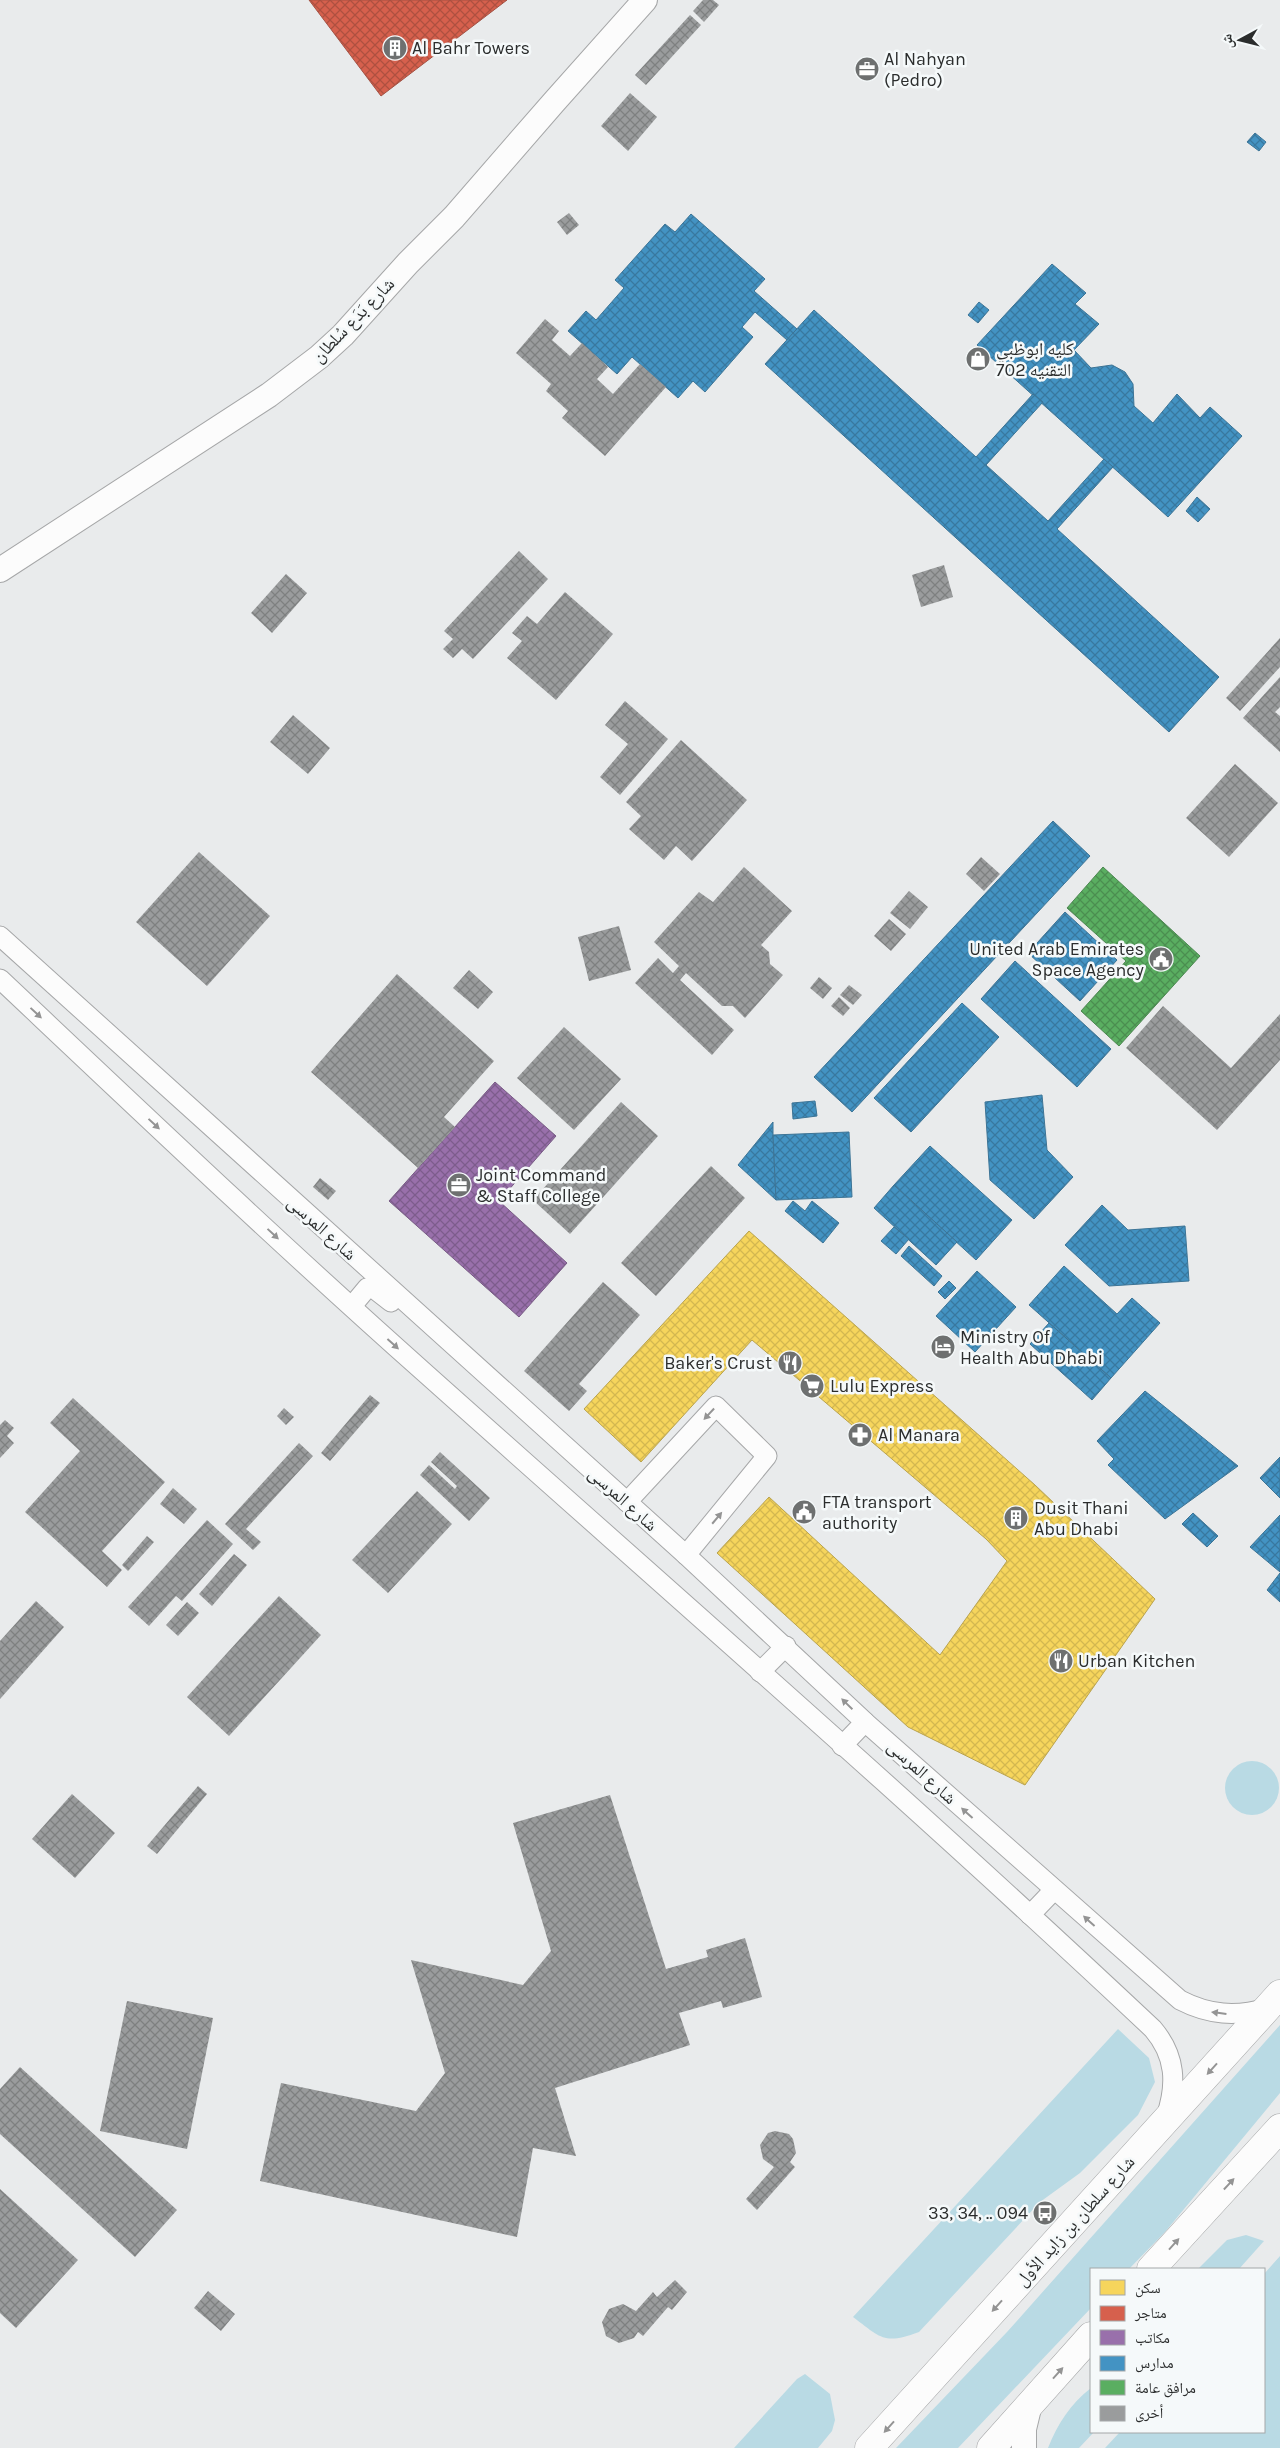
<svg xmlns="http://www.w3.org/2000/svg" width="1280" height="2448" font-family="Karla,'Noto Naskh Arabic',sans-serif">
<defs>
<pattern id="homes-cross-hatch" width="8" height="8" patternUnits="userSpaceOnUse" patternTransform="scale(1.25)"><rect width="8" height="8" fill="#f6d55c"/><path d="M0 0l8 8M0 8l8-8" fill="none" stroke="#d3b750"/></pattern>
<pattern id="shops-cross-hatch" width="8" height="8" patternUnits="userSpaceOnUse" patternTransform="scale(1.25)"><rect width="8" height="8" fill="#d6604d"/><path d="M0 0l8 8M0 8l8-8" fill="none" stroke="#ae5040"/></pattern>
<pattern id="offices-cross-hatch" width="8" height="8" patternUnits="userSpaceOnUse" patternTransform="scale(1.25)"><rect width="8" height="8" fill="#9970ab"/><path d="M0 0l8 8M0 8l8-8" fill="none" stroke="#7d5c8c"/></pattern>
<pattern id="schools-cross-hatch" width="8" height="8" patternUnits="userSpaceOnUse" patternTransform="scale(1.25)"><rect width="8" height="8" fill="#4393c3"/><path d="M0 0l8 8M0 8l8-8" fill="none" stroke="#38789f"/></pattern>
<pattern id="public-cross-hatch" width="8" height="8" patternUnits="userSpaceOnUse" patternTransform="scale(1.25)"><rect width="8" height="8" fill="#5aae61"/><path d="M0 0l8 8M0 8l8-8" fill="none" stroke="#4b8e50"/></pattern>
<pattern id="building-cross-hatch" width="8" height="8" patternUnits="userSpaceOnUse" patternTransform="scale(1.25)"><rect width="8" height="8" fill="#9a9c9d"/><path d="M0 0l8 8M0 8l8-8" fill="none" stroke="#7e8080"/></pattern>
</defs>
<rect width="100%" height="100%" fill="#e9ebec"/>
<g fill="#b9dae4">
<circle cx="1252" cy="1788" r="27"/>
<polygon points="1280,2025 1280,2093 1165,2232 1129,2269 1091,2269 1091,2308 958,2448 896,2448 1007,2332"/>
<path d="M 1118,2029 L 1149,2058 L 1155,2082 L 1138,2115 L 1080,2173 L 1040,2202 L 919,2332 C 884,2345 881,2338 853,2317 Z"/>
<polygon points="1246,2235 1264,2241 1239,2269 1198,2269 1227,2240"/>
<polygon points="1280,2256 1280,2448 1105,2448 1120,2432 1264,2432 1264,2274"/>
<polygon points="805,2374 830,2394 835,2420 832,2431 818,2448 734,2448 797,2379"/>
<path d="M 1091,2388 L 1091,2432 L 1094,2432 L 1079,2448 L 1048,2448 C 1057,2425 1071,2403 1091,2388 Z"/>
</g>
<polygon fill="url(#homes-cross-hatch)" stroke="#b9a34e" points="749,1231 1035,1485 1155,1599 1025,1785 908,1727 717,1553 769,1497 940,1655 1007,1561 986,1539 752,1340 641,1462 584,1409"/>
<polygon fill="url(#shops-cross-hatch)" stroke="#a35143" points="309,0 507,0 381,96"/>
<polygon fill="url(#offices-cross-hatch)" stroke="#785c85" points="495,1082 556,1136 499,1201 567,1263 519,1317 389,1201"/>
<g fill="url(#schools-cross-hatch)" stroke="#3c7496">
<polygon points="1255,133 1266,142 1259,151 1247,142"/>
<polygon points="691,214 765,279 754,291 797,329 787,340 755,312 742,327 753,337 705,392 693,381 678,398 632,357 617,374 568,331 586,311 596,320 624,288 615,280 665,224 675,232"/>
<polygon points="1052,264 1086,293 1075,304 1099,324 1074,350 1091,368 1112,365 1125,372 1133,384 1134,406 1153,423 1177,394 1200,418 1210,407 1242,436 1168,517 977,345"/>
<polygon points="979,302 989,310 978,323 968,315"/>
<polygon points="814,310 976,457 1033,394 1043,402 986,465 1048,521 1104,459 1113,467 1057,529 1219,677 1169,732 765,364"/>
<polygon points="1197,497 1210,509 1198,522 1186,511"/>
<polygon points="1053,821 1090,856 852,1112 814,1077"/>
<polygon points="1065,912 1117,960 1080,1001 1028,953"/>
<polygon points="1015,961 1111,1049 1077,1087 981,999"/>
<polygon points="962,1003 999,1037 911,1132 874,1098"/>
<polygon points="1042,1095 1047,1150 1073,1177 1034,1219 990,1180 985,1102"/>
<polygon points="815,1101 817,1116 793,1119 792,1103"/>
<polygon points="773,1122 773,1135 776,1200 738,1165"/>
<polygon points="849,1132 852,1197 776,1200 773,1135"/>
<polygon points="930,1146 1012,1220 976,1260 894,1185"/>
<polygon points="894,1185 957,1242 936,1265 874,1208"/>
<polygon points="793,1201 805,1211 812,1201 839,1223 823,1243 785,1211"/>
<polygon points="1102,1205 1128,1230 1185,1226 1189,1281 1109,1286 1065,1245"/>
<polygon points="894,1227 909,1239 896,1254 881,1241"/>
<polygon points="909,1246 942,1276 934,1286 901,1256"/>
<polygon points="1064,1266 1117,1314 1132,1298 1160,1323 1111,1378 1029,1305"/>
<polygon points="977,1271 1016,1307 975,1352 936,1316"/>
<polygon points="949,1281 956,1288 945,1299 938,1292"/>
<polygon points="1049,1323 1111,1378 1092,1400 1030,1344"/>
<polygon points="1145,1391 1238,1466 1165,1519 1108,1465 1114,1459 1097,1441"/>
<polygon points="1280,1457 1280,1498 1260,1478"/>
<polygon points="1193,1513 1218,1536 1207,1547 1182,1524"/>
<polygon points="1280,1515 1280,1572 1250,1547"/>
<polygon points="1280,1573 1280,1602 1267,1590"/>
</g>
<polygon fill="url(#public-cross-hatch)" stroke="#4c8751" points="1103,867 1200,956 1119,1046 1081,1011 1126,961 1067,908"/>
<g fill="url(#building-cross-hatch)">
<polygon points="703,0 713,0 719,5 704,22 693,11"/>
<polygon points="690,15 701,25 646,85 635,75"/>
<polygon points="630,93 657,117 628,151 601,126"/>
<polygon points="569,213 579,225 567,235 557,222"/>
<polygon points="545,319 559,331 552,340 570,356 582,343 608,367 597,379 613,394 640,364 666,387 605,456 562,418 568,411 546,391 551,384 516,353"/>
<polygon points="519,551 548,579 473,659 462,649 453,658 443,649 453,639 444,631"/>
<polygon points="944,565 953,597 921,607 912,575"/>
<polygon points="286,574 307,593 272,633 251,613"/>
<polygon points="565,592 613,634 556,700 507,658 522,641 512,633 527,616 537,624"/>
<polygon points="1280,638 1280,667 1240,711 1226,698"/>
<polygon points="1280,677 1280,707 1275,712 1280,716 1280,752 1243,718"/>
<polygon points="625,701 668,739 620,795 600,777 628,744 605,725"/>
<polygon points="293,715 330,748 308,774 270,742"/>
<polygon points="681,740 747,800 692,861 676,846 664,860 629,829 641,816 626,802"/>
<polygon points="1235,764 1278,803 1229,857 1186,818"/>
<polygon points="199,852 270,916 207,986 136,922"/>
<polygon points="981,857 1000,874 984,891 966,874"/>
<polygon points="744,867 792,911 761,945 769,952 770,964 783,975 745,1018 733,1006 722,1006 686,973 680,980 734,1030 712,1055 635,983 658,958 673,973 679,966 654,942 699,892 713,902"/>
<polygon points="909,891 928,907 910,929 890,913"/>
<polygon points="889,919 906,934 891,951 874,936"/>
<polygon points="619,926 631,970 589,981 578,937"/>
<polygon points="469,970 493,992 478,1009 453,988"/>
<polygon points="397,974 494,1061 444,1117 455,1127 418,1168 311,1072"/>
<polygon points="819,977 832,988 823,999 810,988"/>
<polygon points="849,985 862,995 853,1005 840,995"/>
<polygon points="839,997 850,1008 843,1016 831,1006"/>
<polygon points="1163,1006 1231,1068 1280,1014 1280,1060 1217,1130 1126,1048"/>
<polygon points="564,1027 621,1079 574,1130 517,1078"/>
<polygon points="621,1102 658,1136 570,1234 533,1200"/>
<polygon points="711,1166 745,1198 656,1296 621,1263"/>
<polygon points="320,1178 336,1191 328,1200 313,1187"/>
<polygon points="603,1282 640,1315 579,1384 587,1391 569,1411 524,1371"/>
<polygon points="370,1395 380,1403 330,1461 321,1453"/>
<polygon points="73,1398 165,1482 102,1551 122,1570 107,1587 25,1512 80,1451 50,1423"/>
<polygon points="284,1408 294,1417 286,1425 277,1416"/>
<polygon points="5,1420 14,1428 7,1436 14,1443 0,1458 0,1425"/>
<polygon points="299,1443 313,1456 246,1529 261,1542 253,1550 225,1524"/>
<polygon points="440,1452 490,1498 469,1521 420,1475 429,1465 455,1489 457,1486 431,1462"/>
<polygon points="173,1488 197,1509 184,1524 160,1504"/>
<polygon points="417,1491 452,1524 388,1593 352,1560"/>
<polygon points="207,1520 233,1544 182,1601 176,1596 149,1626 128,1607"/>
<polygon points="147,1536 154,1542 128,1571 122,1565"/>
<polygon points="234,1554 247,1565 212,1606 199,1594"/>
<polygon points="279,1596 321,1635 229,1736 187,1697"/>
<polygon points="36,1601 64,1627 0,1699 0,1641"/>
<polygon points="187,1602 199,1613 178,1636 166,1625"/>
<polygon points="198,1786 207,1794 157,1854 147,1846"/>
<polygon points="72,1794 115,1833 75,1878 32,1839"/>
<polygon points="610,1795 666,1969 708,1957 706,1950 745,1938 762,1997 723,2008 721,2001 679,2013 690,2045 555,2088 576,2156 533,2148 517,2237 260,2181 281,2083 416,2111 445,2073 411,1960 523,1985 551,1951 513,1823"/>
<polygon points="127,2001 213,2018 187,2149 100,2131"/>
<polygon points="20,2067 177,2210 135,2257 0,2134 0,2089"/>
<polygon points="775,2131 789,2134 793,2139 796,2153 790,2162 795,2167 757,2210 746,2199 774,2167 763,2159 760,2145 768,2133"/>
<polygon points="0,2189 78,2260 16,2328 0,2313"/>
<polygon points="675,2280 687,2292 672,2310 668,2307 643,2336 638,2332 634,2338 619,2343 606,2336 602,2322 609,2309 623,2304 636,2311 653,2292 657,2297"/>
<polygon points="208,2291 235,2314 221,2331 194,2308"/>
</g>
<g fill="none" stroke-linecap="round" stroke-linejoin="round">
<defs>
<g id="minor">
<path d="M 0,936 L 686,1555 L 865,1722 L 1180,2000 C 1209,2015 1236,2017 1267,2008"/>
<path d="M 0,979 C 141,1112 281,1245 425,1373 C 669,1591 915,1805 1153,2029 C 1176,2056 1177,2084 1166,2117"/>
<polyline points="352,1306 367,1288 373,1288 391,1302"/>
<polyline points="627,1502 716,1406 767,1456 686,1555"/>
<polyline points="760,1672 786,1646"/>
<polyline points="842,1746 865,1722"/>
<polyline points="1030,1915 1054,1890"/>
</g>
<g id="tertiary">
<polyline points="0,570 269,395 319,357 343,335 408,263 454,217 554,102 645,0"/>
<polyline points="1024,2448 1024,2429 1030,2404"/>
</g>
<g id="primary">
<polyline points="1151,2269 1280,2128"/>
<polyline points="869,2448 1280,1994"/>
<polyline points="991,2448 1091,2336"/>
</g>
</defs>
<use href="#minor" stroke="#a6a7a8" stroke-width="21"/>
<use href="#tertiary" stroke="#a6a7a8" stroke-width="26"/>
<use href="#primary" stroke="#a6a7a8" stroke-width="29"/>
<use href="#minor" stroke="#fcfcfc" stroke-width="19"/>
<use href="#tertiary" stroke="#fcfcfc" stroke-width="24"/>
<use href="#primary" stroke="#fcfcfc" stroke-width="28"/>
</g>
<defs><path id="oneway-solid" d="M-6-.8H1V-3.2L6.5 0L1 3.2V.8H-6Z" transform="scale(1.25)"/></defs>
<g fill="#949494">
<use href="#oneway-solid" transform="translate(36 1013) rotate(43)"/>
<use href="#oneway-solid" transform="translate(154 1124) rotate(43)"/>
<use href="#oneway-solid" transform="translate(273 1234) rotate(43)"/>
<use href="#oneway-solid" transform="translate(393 1344) rotate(42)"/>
<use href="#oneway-solid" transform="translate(709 1414) rotate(133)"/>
<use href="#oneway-solid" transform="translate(717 1518) rotate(-50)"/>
<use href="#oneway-solid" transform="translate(847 1704) rotate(-136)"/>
<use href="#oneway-solid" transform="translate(967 1813) rotate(-138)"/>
<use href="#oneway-solid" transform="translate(1089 1921) rotate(-138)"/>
<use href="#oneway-solid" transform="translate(1219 2013) rotate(-173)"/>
<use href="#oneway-solid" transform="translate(1212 2069) rotate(132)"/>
<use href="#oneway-solid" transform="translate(1229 2184) rotate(-47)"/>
<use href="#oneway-solid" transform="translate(1174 2244) rotate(-48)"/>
<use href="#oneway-solid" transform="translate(997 2306) rotate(132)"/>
<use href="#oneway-solid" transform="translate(1058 2373) rotate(-48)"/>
<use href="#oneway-solid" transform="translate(889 2427) rotate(132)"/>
</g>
<defs>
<symbol id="building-disc" viewBox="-11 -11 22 22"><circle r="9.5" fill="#6e7070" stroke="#f5f9fa"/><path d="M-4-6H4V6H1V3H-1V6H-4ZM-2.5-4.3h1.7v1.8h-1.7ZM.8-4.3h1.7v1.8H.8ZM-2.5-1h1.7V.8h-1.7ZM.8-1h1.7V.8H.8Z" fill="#fff"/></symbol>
<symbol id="office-disc" viewBox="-11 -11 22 22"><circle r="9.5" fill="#6e7070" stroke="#f5f9fa"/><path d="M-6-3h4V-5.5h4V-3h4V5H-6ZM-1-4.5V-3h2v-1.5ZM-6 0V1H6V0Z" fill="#fff"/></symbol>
<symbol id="shop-disc" viewBox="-11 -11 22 22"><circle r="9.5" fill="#6e7070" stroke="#f5f9fa"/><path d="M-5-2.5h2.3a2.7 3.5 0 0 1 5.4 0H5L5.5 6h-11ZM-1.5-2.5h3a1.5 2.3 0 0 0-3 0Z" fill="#fff"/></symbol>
<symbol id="civic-disc" viewBox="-11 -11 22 22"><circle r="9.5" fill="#6e7070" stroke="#f5f9fa"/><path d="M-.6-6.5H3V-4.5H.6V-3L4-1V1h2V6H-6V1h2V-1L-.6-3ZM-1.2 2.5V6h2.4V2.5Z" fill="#fff"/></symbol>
<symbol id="hotel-disc" viewBox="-11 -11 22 22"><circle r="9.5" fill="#6e7070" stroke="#f5f9fa"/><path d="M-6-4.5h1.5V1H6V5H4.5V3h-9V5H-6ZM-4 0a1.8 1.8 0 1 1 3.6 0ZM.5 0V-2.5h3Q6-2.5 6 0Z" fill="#fff"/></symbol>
<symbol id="restaurant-disc" viewBox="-11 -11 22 22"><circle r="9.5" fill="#6e7070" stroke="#f5f9fa"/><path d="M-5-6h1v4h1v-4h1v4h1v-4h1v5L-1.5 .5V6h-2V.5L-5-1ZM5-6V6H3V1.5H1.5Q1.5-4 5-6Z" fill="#fff"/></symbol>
<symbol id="supermarket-disc" viewBox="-11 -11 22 22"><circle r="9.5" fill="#6e7070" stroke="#f5f9fa"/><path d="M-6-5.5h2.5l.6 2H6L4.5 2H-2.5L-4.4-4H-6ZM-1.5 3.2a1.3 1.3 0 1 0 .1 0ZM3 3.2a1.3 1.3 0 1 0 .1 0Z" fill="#fff"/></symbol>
<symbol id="pharmacy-disc" viewBox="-11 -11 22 22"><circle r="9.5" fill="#6e7070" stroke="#f5f9fa"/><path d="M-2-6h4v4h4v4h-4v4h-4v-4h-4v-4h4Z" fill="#fff"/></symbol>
<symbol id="bus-disc" viewBox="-11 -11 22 22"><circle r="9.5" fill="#6e7070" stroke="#f5f9fa"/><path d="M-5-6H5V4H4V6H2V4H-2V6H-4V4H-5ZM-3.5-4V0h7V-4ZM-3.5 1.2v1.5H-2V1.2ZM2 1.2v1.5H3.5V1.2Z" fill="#fff"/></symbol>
</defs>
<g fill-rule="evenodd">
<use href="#building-disc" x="381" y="34" width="28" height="28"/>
<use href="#office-disc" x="853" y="55" width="28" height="28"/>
<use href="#shop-disc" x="964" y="345" width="28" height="28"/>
<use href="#civic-disc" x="1147" y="945" width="28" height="28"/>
<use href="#office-disc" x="445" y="1171" width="28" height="28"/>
<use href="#hotel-disc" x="929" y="1333" width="28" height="28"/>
<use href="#restaurant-disc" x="776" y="1349" width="28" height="28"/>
<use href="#supermarket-disc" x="798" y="1372" width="28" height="28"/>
<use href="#pharmacy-disc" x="846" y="1421" width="28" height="28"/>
<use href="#civic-disc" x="790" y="1498" width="28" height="28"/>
<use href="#building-disc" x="1002" y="1504" width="28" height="28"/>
<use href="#restaurant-disc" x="1047" y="1647" width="28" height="28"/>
<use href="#bus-disc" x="1031" y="2199" width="28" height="28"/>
</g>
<g text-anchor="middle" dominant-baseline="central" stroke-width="5" stroke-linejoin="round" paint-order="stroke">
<g font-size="18" fill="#2b2d2d" stroke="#f5f9fa" text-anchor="start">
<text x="412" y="48">Al Bahr Towers</text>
<text x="884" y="59">Al Nahyan<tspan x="884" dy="21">(Pedro)</tspan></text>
<text x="996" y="349">كليه ابوظبي<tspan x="996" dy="21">التقنيه 702</tspan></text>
<text x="1144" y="949" text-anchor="end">United Arab Emirates<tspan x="1144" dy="21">Space Agency</tspan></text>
<text x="476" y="1175">Joint Command<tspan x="476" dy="21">&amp; Staff College</tspan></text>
<text x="960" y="1337">Ministry Of<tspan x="960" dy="21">Health Abu Dhabi</tspan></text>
<text x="772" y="1363" text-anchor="end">Baker's Crust</text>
<text x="830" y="1386">Lulu Express</text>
<text x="878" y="1435">Al Manara</text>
<text x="822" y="1502">FTA transport<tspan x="822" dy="21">authority</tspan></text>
<text x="1034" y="1508">Dusit Thani<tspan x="1034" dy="21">Abu Dhabi</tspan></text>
<text x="1078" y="1661">Urban Kitchen</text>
<text x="1028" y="2213" text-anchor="end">33, 34, .. 094</text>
</g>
<g font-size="18" fill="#2b2d2d" stroke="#f5f9fa">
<text transform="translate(353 320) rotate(-46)">شارع بَدَع سُلطان</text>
<text transform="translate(322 1228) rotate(42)">شارع المرسى</text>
<text transform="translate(623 1499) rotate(42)">شارع المرسى</text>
<text transform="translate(922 1772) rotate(42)">شارع المرسى</text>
<text transform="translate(1075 2221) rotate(-48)">شارع سلطان بن زايد الأول</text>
</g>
</g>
<rect x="1090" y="2268" width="175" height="165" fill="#f5f9fa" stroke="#a4a7a8"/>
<rect x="1100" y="2280" width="25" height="15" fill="#f6d55c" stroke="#a4a7a8"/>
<text x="1135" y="2293" font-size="15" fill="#2b2d2d">سكن</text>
<rect x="1100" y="2306" width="25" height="15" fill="#d6604d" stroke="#a4a7a8"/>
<text x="1135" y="2318" font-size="15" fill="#2b2d2d">متاجر</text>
<rect x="1100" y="2330" width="25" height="15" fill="#9970ab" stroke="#a4a7a8"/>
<text x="1135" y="2343" font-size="15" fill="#2b2d2d">مكاتب</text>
<rect x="1100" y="2356" width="25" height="15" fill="#4393c3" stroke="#a4a7a8"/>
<text x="1135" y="2368" font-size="15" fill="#2b2d2d">مدارس</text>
<rect x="1100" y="2380" width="25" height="15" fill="#5aae61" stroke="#a4a7a8"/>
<text x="1135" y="2393" font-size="15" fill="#2b2d2d">مرافق عامة</text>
<rect x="1100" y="2406" width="25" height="15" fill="#9a9c9d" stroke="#a4a7a8"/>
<text x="1135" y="2418" font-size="15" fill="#2b2d2d">أخرى</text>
<g transform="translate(1240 40) rotate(263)" stroke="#f5f9fa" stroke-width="4" paint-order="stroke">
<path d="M0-4L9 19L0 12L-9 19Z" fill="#2b2d2d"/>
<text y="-8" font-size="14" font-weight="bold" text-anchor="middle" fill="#2b2d2d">ش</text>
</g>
</svg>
